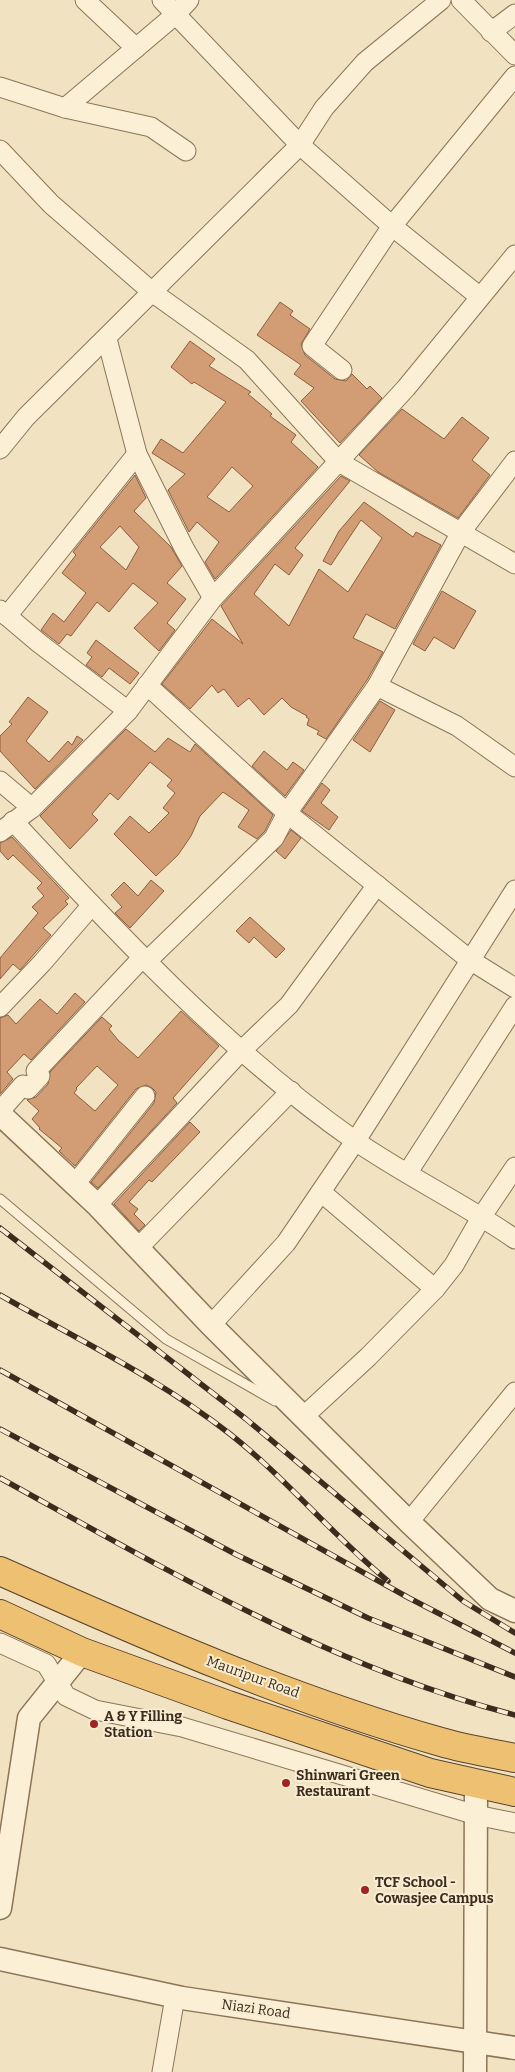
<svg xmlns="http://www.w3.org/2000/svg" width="515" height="2072" font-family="Bitter,serif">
<rect width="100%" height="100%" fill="#f1e3c2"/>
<g fill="#d29d75" stroke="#8d5d3c" fill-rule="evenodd">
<polygon points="280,302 293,311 290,315 310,329 301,344 305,355 335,379 346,381 352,374 367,389 370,386 382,398 340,443 301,401 314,388 294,374 301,365 257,335"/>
<path d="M 190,341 L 215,359 L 209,366 L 251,392 L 248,394 L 272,414 L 270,416 L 296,435 L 291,442 L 318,467 L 215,579 L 205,562 L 219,542 L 197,522 L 189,532 L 168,490 L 185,474 L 152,453 L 161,439 L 183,453 L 226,402 L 194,382 L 192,384 L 171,367 ZM 232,467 L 253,486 L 229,512 L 207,497 Z"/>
<polygon points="402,409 444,439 462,417 489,438 472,460 490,475 458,518 378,472 359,455"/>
<path d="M 135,475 L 146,498 L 134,511 L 171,547 L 182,566 L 167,583 L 186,599 L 167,623 L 175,630 L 159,651 L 134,628 L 158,603 L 133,583 L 109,612 L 97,602 L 71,636 L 67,634 L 59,644 L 41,630 L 53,613 L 64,622 L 86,593 L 62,573 L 76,555 L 73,552 ZM 120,526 L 139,547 L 126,570 L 100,547 Z"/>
<polygon points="341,476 350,481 295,548 303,555 289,575 275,564 254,594 289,626 319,569 348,592 382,538 361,520 331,565 323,561 339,531 364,502 413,537 416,532 441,545 395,629 366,614 353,638 383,652 367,680 326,739 317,734 319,731 307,725 309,719 306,717 307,716 291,707 282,698 264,715 249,698 238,707 224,689 218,693 212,685 190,709 162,684 212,619 243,644 221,606"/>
<polygon points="442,591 476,611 454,649 434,637 425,651 413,644"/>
<polygon points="96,640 139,673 130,684 109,668 102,677 86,665 92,657 87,653"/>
<polygon points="28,697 48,712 26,741 49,762 68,741 72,745 77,736 83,740 35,789 0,751 0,736 12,724 9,722"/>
<polygon points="380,701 395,710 370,752 353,740"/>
<polygon points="126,729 155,752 168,738 190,752 195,744 273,815 265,831 257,839 238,827 249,810 223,792 200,816 191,836 178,855 156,876 114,834 130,816 149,833 169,813 163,808 175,793 167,786 172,780 150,762 118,800 110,793 92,814 98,820 70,849 40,816"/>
<polygon points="264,751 287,770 293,762 304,770 285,796 252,766"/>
<polygon points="322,783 330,790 321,803 338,817 329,830 302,811"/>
<polygon points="291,830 301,838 285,859 276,851"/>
<polygon points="12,837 69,898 65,901 68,904 43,928 51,935 20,970 13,964 0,979 0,958 38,913 32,907 44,896 37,888 42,883 13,855 8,860 0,851 0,843"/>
<polygon points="151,880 164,891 130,928 115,913 122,907 111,895 124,882 138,896"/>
<polygon points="250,917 285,949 276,958 254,937 249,943 236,931"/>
<polygon points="75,993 85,1002 31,1060 24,1054 7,1072 13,1079 0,1094 0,1018 8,1015 16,1024 40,999 57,1014"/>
<path d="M 181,1011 L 219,1046 L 173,1098 L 177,1103 L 98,1188 L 91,1182 L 154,1103 L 156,1092 L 152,1088 L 146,1085 L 136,1089 L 75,1166 L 59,1151 L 62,1148 L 39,1129 L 40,1128 L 32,1119 L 39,1111 L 27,1100 L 36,1097 L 48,1084 L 50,1072 L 102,1017 L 112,1026 L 109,1029 L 118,1040 L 138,1058 ZM 97,1066 L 118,1085 L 95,1111 L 74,1093 L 77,1089 L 76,1088 Z"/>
<polygon points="190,1122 200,1132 152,1182 149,1180 129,1202 138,1209 134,1214 145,1225 139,1231 114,1204"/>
</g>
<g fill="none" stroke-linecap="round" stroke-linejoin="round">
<defs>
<polyline id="service" points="0,1199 166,1339 275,1401"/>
<g id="minor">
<polyline points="85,0 136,48"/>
<polyline points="162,0 300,145 392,226 480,297"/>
<polyline points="461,0 515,55"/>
<polyline points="491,32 515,14"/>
<polyline points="0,87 65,108 151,127 186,151"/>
<polyline points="65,108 175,15 189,0"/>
<polyline points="0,150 51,204 152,292 247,360 339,462 515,564"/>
<polyline points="107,339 137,454 184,548 213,598"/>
<polyline points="342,370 312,346 392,226 515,76"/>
<polyline points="0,449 26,417 300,145 324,108 365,62 441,0"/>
<polyline points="0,610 39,643 128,711"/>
<polyline points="7,616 137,454"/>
<polyline points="147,685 287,813 470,960 515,988"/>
<polyline points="377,686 457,726 515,767"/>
<polyline points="0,781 32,808"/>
<path d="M 13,821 C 119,935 226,1050 354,1140 C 406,1176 463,1203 515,1239"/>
<polyline points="0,832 32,808 128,711 213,598 406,388 515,255"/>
<polyline points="146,962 274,838 287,813 377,686 461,532 515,461"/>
<polyline points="0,1007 42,963 92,905"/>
<polyline points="0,1111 23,1085 28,1089 40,1076 36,1071 142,958"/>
<polyline points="408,1172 515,1006"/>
<polyline points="75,1184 145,1096"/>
<polyline points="321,1192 435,1289"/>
<polyline points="97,1205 241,1051 289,1005 377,885"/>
<polyline points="138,1248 291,1091"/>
<polyline points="211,1325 286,1243 360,1134 515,890"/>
<polyline points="303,1417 368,1357 435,1289 454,1265 482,1216 515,1167"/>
<polyline points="409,1522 515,1392"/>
<polyline points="0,1643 46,1664 66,1696 95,1710 182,1727 476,1815 515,1823"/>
<polyline points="162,2072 175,1997"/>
</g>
<g id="tertiary">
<polyline points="0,1114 97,1205 211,1325 409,1522 490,1599 515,1611"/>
<polyline points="0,1908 29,1718 82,1652"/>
<polyline points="0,1959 182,1998 515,2048"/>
<polyline points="475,2072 476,1783"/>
</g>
<g id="trunk">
<path d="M 0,1571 C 144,1635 289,1699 441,1742 C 465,1749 490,1753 515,1758"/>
<polyline points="0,1614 82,1652 228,1705 430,1773 515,1792"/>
</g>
</defs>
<use href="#service" stroke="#8c7457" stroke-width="11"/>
<use href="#minor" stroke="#8c7457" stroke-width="21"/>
<use href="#tertiary" stroke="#8c7457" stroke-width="25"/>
<use href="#trunk" stroke="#59422c" stroke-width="30"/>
<use href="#service" stroke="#fbf0d5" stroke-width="9"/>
<use href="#minor" stroke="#fbf0d5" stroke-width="19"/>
<use href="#tertiary" stroke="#fbf0d5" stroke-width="22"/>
<use href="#trunk" stroke="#eec072" stroke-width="28"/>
<defs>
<g id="rail">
<polyline points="0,1228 246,1419 463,1601 515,1633"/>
<path d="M 0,1295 C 77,1339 160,1379 230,1434 C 286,1478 332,1535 388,1581"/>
<polyline points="0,1370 409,1598 515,1653"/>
<polyline points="0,1429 237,1555 368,1618 515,1677"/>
<path d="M 0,1478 C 165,1569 331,1667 515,1715"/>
</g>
</defs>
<use href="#rail" stroke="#3b2c1d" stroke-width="5.5"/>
<use href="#rail" stroke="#f8edd2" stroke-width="4" stroke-dasharray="11" stroke-linecap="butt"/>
</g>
<g fill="#9f2423" stroke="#f8edd2" stroke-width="2">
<circle cx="94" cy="1724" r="5"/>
<circle cx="286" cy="1783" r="5"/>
<circle cx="365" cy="1890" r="5"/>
</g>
<g text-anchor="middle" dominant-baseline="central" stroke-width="4" stroke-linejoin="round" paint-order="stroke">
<g font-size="14" fill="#3b2c1d" stroke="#f8edd2">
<text transform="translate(253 1677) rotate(20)">Mauripur Road</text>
<text transform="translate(256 2009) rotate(8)">Niazi Road</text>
</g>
<g font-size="14" font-weight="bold" fill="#3b2c1d" stroke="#f8edd2" text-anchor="start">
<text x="104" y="1716">A &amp; Y Filling<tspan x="104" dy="16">Station</tspan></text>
<text x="296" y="1775">Shinwari Green<tspan x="296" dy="16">Restaurant</tspan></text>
<text x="375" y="1882">TCF School -<tspan x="375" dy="16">Cowasjee Campus</tspan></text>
</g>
</g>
</svg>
